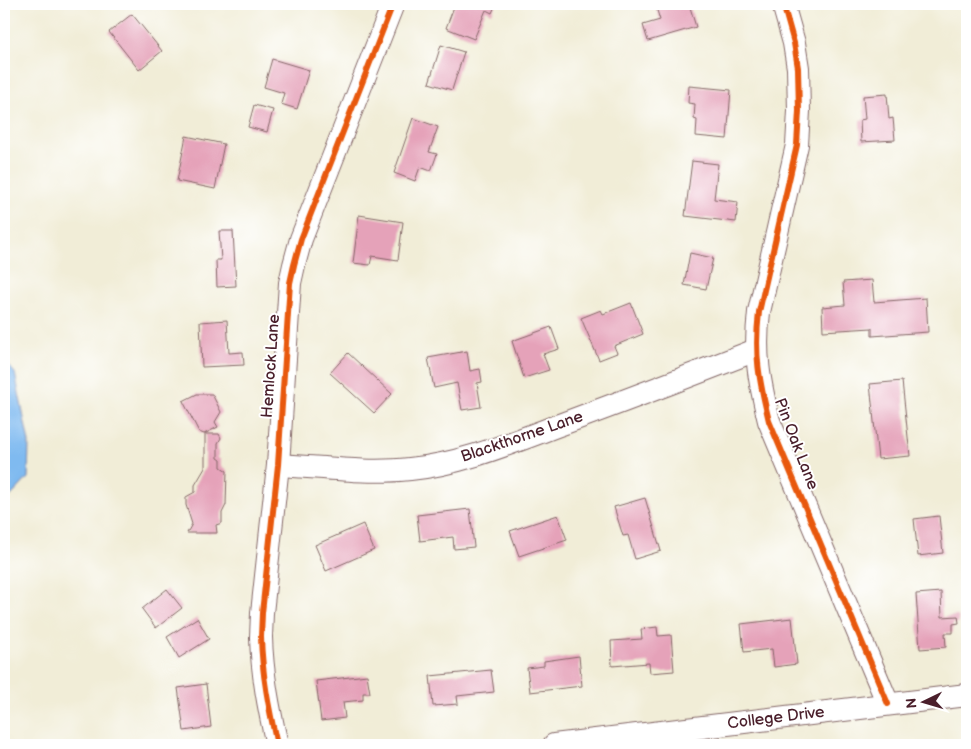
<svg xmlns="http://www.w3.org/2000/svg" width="971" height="749" font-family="'Balsamiq Sans',sans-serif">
<rect width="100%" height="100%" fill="#fff"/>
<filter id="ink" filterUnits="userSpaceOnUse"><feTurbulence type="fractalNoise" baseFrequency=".02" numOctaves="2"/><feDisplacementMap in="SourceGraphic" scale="10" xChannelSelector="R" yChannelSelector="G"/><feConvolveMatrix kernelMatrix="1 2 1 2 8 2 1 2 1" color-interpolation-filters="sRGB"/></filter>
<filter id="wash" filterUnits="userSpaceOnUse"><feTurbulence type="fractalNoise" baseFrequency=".0096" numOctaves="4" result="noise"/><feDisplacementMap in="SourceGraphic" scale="20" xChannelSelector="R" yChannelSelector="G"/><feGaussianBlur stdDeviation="1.12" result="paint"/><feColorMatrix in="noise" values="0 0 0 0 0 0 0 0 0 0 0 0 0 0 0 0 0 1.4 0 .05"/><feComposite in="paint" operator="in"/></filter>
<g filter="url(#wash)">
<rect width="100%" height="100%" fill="#f1edd7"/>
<polygon fill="#7fbaf0" stroke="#646c8e" points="4,361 15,373 29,443 28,478 11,496 4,497"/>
<g id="blocks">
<g fill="#e5a2b9">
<polygon points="455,4 496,4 492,13 486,10 474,39 446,28"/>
<polygon points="655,4 689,4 696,27 648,41 643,25 660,20"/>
<polygon points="132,14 162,51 139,70 109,32"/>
<polygon points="441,45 464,52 452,90 429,83"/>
<polygon points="272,59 309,70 297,109 281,104 284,93 264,87"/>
<polygon points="689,86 731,90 727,139 696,136 697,120 694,119 695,104 688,103"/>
<polygon points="887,94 889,119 893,118 895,140 861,142 860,120 865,119 863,96"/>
<polygon points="254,105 273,110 267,132 248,127"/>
<polygon points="413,118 438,127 429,152 437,154 431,171 420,167 415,181 394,173"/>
<polygon points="186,136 224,144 215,189 177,181"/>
<polygon points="692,161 718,164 714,199 738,202 736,222 685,216"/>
<polygon points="359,215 403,222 398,260 372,256 370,265 353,263"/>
<polygon points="219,231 233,231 236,286 217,287 216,260 221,260"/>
<polygon points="690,253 713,258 706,289 684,285"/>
<polygon points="872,280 874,302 926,298 928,332 872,336 872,328 823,331 822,307 845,305 843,282"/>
<polygon points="631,303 643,334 614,346 617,353 599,360 581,318 601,310 603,314"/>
<polygon points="227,320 229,353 243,352 244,365 202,367 200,322"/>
<polygon points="551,327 559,349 543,354 549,370 524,378 512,341"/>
<polygon points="467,351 470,371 480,369 482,382 477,383 481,407 462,410 457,383 434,388 428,358"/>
<polygon points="348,353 392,394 374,413 330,373"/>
<polygon points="902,381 910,456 878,459 870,384"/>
<polygon points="197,394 212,394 221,412 215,422 218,427 204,434 199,432 183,401"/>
<polygon points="205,434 219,434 221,438 218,443 218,458 221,460 221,467 227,471 226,505 222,513 222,523 216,525 217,533 187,533 192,524 186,505 186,497 195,492 195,485 205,468"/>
<polygon points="645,498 661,551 635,559 628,535 623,536 614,507"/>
<polygon points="470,509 474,547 454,549 453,537 420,541 417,515"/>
<polygon points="558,515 567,540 519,556 510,531"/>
<polygon points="939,516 943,553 918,556 914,519"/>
<polygon points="363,524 374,550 326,571 315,545"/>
<polygon points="167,589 182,608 156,628 142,609"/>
<polygon points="941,592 942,617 958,616 959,623 953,624 953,633 945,633 946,647 920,649 916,594"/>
<polygon points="197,618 209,639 179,658 167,637"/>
<polygon points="792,618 797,664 774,667 772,649 744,652 741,624"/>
<polygon points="657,627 658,636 671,635 674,671 650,673 649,663 612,666 611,641 642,639 641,629"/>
<polygon points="579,656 582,686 530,692 527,668 544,666 544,661"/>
<polygon points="491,670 494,692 457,696 458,704 433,706 430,676"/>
<polygon points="367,675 370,693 363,693 363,700 343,702 345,718 321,721 316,681"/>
<polygon points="206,684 211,727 184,731 178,688"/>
</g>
</g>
</g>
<g filter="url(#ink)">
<use href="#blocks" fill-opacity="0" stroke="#846767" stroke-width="1"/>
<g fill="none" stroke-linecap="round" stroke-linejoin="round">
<defs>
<g id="minor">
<path d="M 783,4 L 794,43 L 798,68 L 799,111 L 797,145 L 759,312 C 754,354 759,380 769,421 L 888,704"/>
<path d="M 278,465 C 321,467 367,474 410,469 C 462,464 513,442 562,424 C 627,400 692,375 756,350"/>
<path d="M 277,745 C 269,709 262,674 261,637 L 262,613 L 278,465 L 290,283 L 294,265 L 301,239 L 393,4"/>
<polyline points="554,745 967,695"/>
</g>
</defs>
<use href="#minor" stroke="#846767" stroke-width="24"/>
<use href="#minor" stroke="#fff" stroke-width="22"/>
<defs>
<g id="cycleway">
<path d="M 783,4 L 794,43 L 798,68 L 799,111 L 797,145 L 759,312 C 754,354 759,380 769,421 L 888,704"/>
<path d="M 277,745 C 269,709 262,674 261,637 L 262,613 L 278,465 L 290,283 L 294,265 L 301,239 L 393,4"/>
</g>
</defs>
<use href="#cycleway" stroke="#fff" stroke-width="9"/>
<use href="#cycleway" stroke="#e8590c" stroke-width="6"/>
</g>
</g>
<g text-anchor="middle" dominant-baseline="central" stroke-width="4" stroke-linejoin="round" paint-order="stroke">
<g font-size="16" fill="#4a1f2b" stroke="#fff">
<text transform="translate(271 366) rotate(-86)">Hemlock Lane</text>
<text transform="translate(522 437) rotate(-19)">Blackthorne Lane</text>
<text transform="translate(796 444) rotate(69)">Pin Oak Lane</text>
<text transform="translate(776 718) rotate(-7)">College Drive</text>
</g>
</g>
<rect width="971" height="749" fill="none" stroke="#fff" stroke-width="20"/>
<g transform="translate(924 702) rotate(265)" stroke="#ffffff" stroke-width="4" paint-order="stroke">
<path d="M0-4L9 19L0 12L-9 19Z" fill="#4a1f2b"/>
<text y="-8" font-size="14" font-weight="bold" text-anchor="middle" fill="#4a1f2b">N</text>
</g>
</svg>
